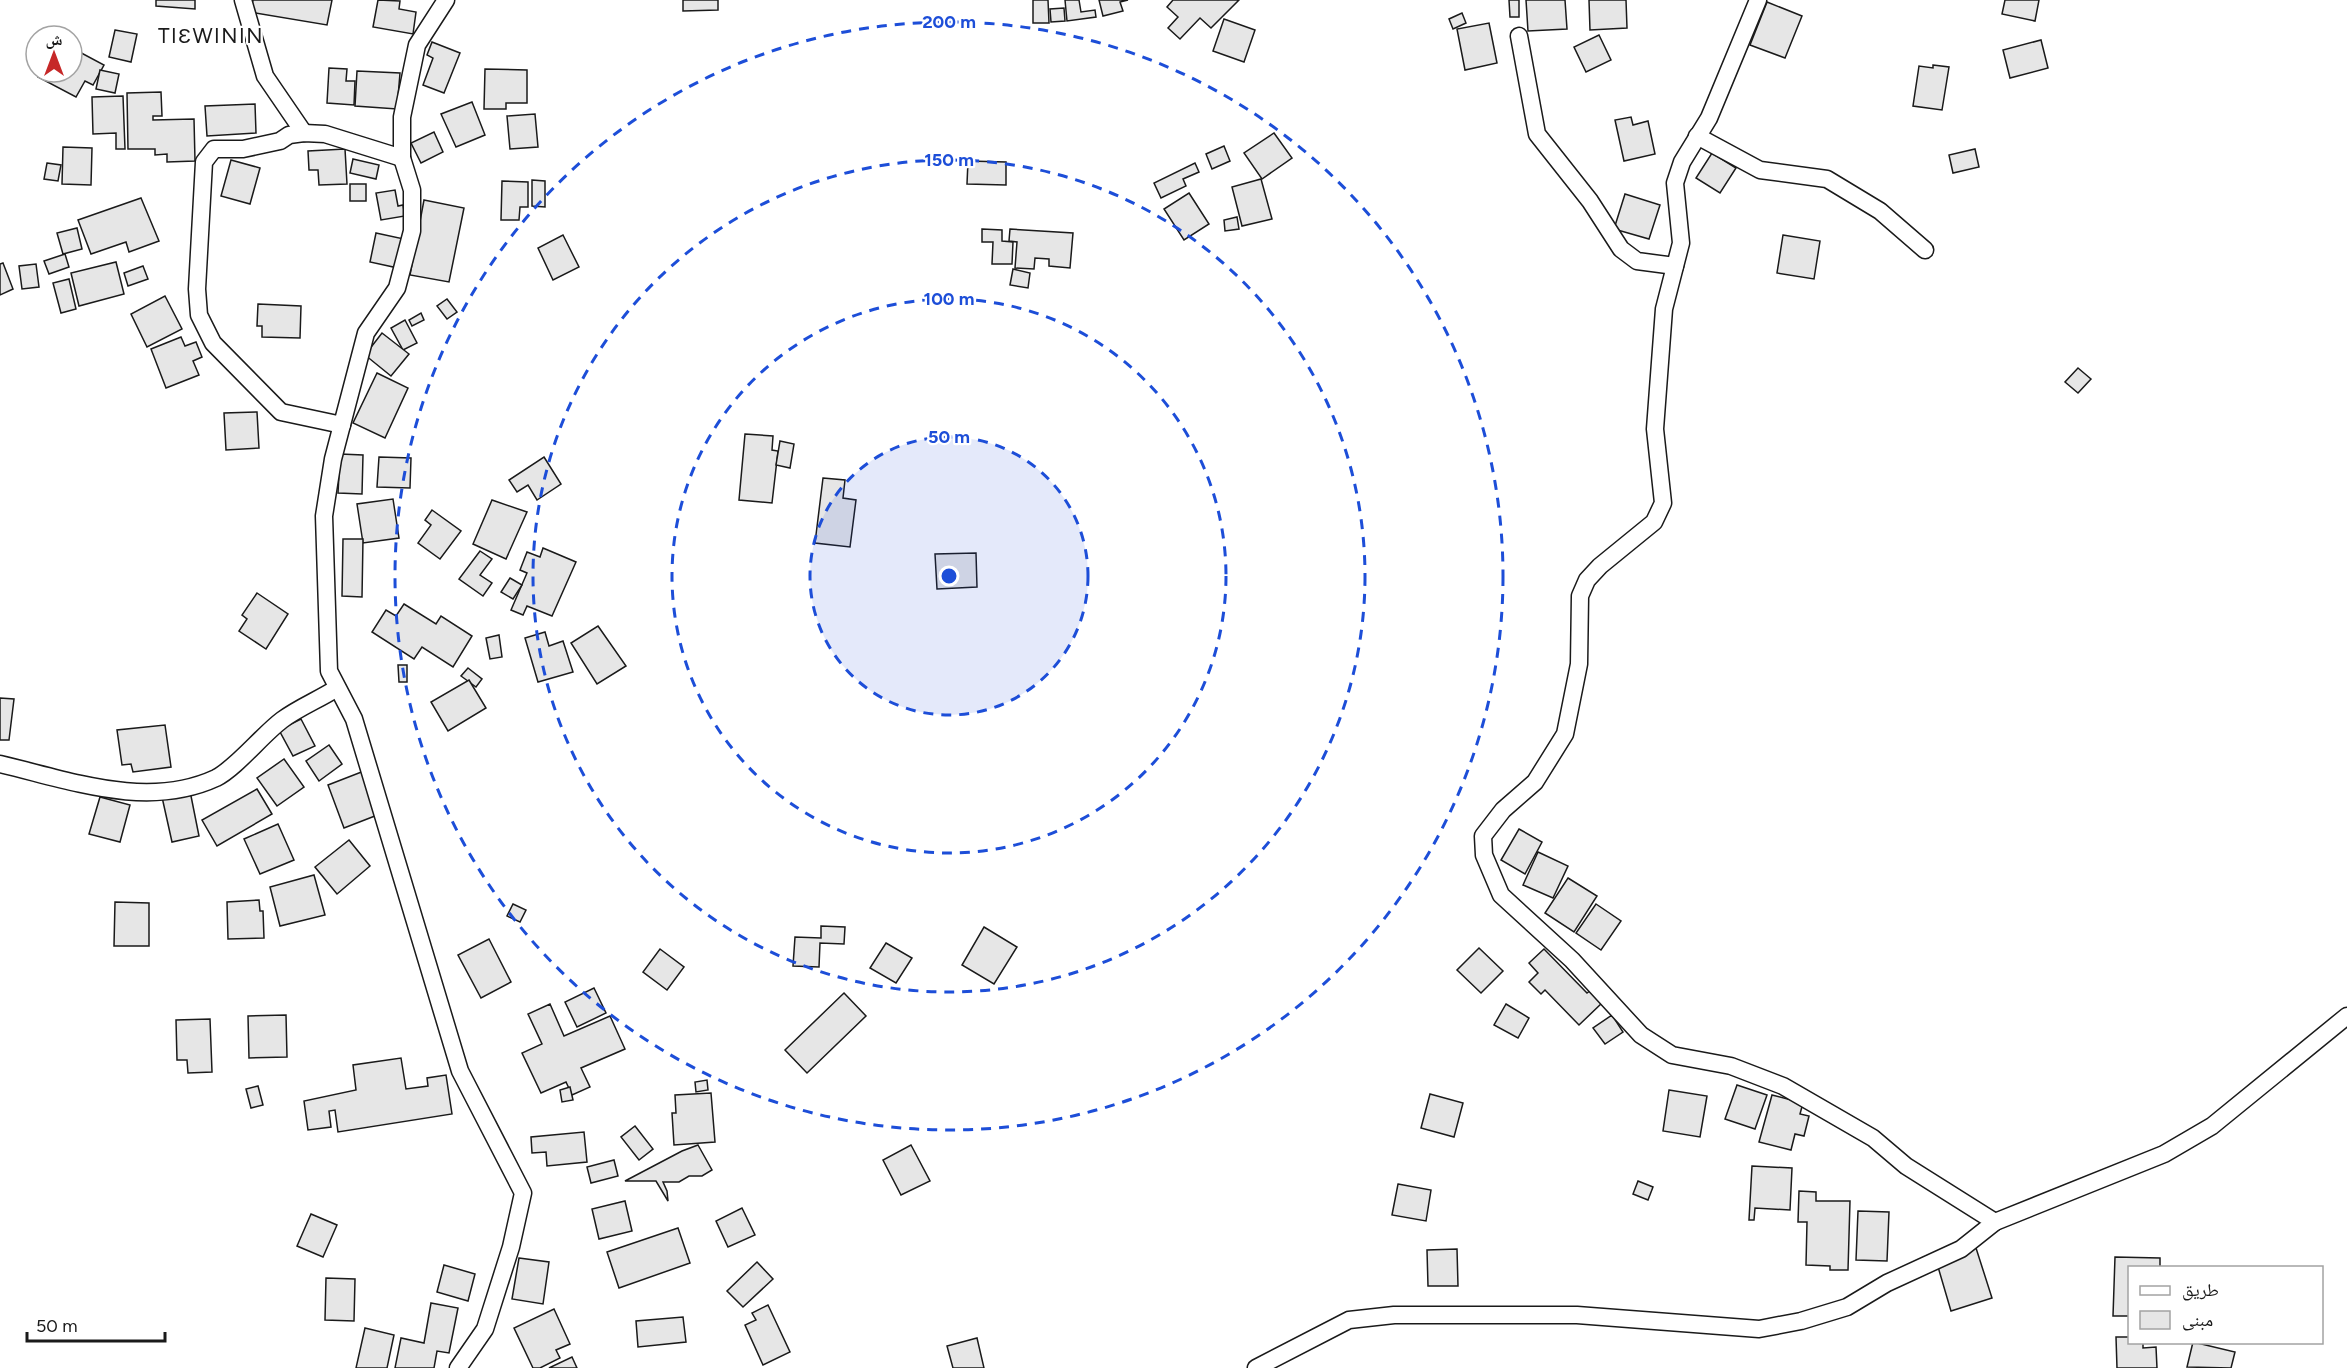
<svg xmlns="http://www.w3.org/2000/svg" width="2347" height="1368" font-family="Figtree,'Noto Naskh Arabic',sans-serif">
<rect width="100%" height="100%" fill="#fff"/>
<g fill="#e6e6e6" stroke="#1a1a1a" stroke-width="1.5">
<polygon points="156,0 195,0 195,9 156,6"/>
<polygon points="253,0 332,0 327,25 250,12"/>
<polygon points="378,0 400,1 399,9 416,12 413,34 373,27"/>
<polygon points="683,0 718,0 718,10 683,11"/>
<polygon points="1033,0 1048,0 1049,23 1033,23"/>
<polygon points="1065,0 1079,0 1081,12 1095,10 1096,17 1067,21"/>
<polygon points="1099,0 1128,0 1120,2 1123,11 1103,16"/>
<polygon points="1173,0 1239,0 1211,28 1200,18 1180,39 1168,28 1178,17 1167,7"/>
<polygon points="1509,0 1519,0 1519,17 1510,17"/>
<polygon points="1526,0 1565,0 1567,29 1528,31"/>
<polygon points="1589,0 1626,0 1627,28 1590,30"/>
<polygon points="2005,0 2039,0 2035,21 2002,14"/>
<polygon points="1767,2 1802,16 1785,58 1750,45"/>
<polygon points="1064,8 1065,21 1051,22 1050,9"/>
<polygon points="1462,13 1466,23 1453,29 1449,19"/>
<polygon points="1224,19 1255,30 1244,62 1213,51"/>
<polygon points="1489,23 1497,63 1465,70 1457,29"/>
<polygon points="115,30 137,34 131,62 109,57"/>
<polygon points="1599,35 1611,60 1586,72 1574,47"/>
<polygon points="2041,40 2048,68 2010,78 2003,50"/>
<polygon points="432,42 460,53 444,93 423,85 433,58 427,55"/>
<polygon points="72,48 104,65 93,85 85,81 76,97 38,77 41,72 72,72"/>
<polygon points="1933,65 1949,67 1942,110 1913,106 1919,66 1933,68"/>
<polygon points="329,68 347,69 346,81 355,81 354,105 327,103"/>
<polygon points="485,69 527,70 527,103 506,103 506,109 484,109"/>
<polygon points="100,70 119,74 115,93 96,89"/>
<polygon points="357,71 400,73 397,109 355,106"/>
<polygon points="161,92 162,116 153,116 153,120 194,119 195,161 167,162 167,154 155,155 155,149 128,149 127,93"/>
<polygon points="123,96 125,149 116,149 116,133 93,134 92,97"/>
<polygon points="472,102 485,135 456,147 441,114"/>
<polygon points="255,104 256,133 207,136 205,106"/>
<polygon points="535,114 538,147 510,149 507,116"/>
<polygon points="1631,117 1633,125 1648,121 1655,154 1624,161 1615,120"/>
<polygon points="434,132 443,152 421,163 411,143"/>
<polygon points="1274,133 1292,158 1262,179 1244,153"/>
<polygon points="1224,146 1230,161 1212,169 1206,154"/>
<polygon points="63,147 92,148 91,185 62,184"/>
<polygon points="345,149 347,184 319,185 318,170 309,170 308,151"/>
<polygon points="1975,149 1979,167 1953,173 1949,155"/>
<polygon points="1712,153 1736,168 1720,193 1696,178"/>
<polygon points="353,159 379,165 376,179 350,173"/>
<polygon points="231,160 260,168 250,204 221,196"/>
<polygon points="968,161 1006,162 1006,185 967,184"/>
<polygon points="47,163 61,165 58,181 44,179"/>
<polygon points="1195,163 1199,172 1183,179 1186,186 1161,198 1154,183"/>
<polygon points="1261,179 1272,219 1242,226 1232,187"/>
<polygon points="532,180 545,181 545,207 532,206"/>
<polygon points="502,181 528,182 528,207 520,207 519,220 501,220"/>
<rect x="350" y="184" width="16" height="17"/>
<polygon points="395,190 398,206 403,205 405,216 381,220 376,193"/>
<polygon points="1189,193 1209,224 1184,240 1164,209"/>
<polygon points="1625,194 1660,205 1649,239 1614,229"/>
<polygon points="141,198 159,241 129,252 126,242 91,254 78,220"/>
<polygon points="424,200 464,208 449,282 410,275"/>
<polygon points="1237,217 1239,229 1225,231 1224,220"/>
<polygon points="77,228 82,249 63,254 57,233"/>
<polygon points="982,229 1002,230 1002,241 1013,242 1012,264 992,264 993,242 982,242"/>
<polygon points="1010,229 1073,233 1070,268 1049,266 1049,259 1035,258 1034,269 1015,268 1017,242 1009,241"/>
<polygon points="376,233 404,239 398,268 370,262"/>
<polygon points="563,235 579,267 553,280 538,248"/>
<polygon points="1783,235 1820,241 1814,279 1777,273"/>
<polygon points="65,254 69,267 49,274 44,261"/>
<polygon points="116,262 124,294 79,306 71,273"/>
<polygon points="3,263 13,289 0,295 0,264"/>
<polygon points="36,264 39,287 22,289 19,266"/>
<polygon points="143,266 148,279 128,286 124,273"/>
<polygon points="1013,269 1030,273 1028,288 1010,285"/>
<polygon points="69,279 76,309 61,313 53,283"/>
<polygon points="165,296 182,329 147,347 131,314"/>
<polygon points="447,299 457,312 447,319 437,306"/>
<polygon points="258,304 301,306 300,338 262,337 262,326 257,326"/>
<polygon points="421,313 424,320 412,326 409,320"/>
<polygon points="405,320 417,343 403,350 391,328"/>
<polygon points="382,333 409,354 391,376 365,355"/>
<polygon points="181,337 185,346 196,342 202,357 193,361 199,375 166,388 151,349"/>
<polygon points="2078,368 2091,379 2078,393 2065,382"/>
<polygon points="377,373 408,388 385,438 353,423"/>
<polygon points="257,412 259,448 226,450 224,413"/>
<polygon points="745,434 773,436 772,450 778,451 772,503 739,500"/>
<polygon points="780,441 794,444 790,468 776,465"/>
<polygon points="340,454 363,455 362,494 338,493"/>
<polygon points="379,457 411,458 410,488 377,487"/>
<polygon points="544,457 561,484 537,500 528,485 517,492 509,480"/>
<polygon points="823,478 845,480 843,498 856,500 850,547 815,543"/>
<polygon points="393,499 399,538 363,543 357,504"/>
<polygon points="492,500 527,512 506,559 473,544"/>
<polygon points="432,510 461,531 440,559 418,543 431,525 425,520"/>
<polygon points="343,539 363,539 362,597 342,596"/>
<polygon points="543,548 576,562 552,616 527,606 523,615 511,610 527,573 520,570 527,552 540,557"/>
<polygon points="480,551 492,559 480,575 492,583 483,596 459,579"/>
<polygon points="976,553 977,587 937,589 935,554"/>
<polygon points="510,578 522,585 513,599 501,592"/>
<polygon points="257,593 288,614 266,649 239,631 247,619 242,615"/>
<polygon points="404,604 436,624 441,616 472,636 453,667 422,647 414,659 372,632 386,610 396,616"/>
<polygon points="598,626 626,666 597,684 571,643"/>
<polygon points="545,632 549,646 563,641 573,672 538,682 525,638"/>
<polygon points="499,635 502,657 490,659 486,638"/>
<polygon points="398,665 407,665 407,682 399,682"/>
<polygon points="468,668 482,679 476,687 461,676"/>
<polygon points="469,680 486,708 448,731 431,702"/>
<polygon points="0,698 14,699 9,740 0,740"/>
<polygon points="301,719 315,746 293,756 279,730"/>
<polygon points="165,725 171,767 133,772 131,764 122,765 117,730"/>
<polygon points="329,745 342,764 319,781 306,761"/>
<polygon points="284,759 304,787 277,806 257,778"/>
<polygon points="364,771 380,814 344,828 328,785"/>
<polygon points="257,789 272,814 217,846 202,820"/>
<polygon points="190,791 199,836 172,842 162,797"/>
<polygon points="100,797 130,805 120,842 89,834"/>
<polygon points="278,824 294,860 260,874 244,839"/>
<polygon points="1519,829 1542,842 1525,874 1501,860"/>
<polygon points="349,840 370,866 337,894 315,867"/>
<polygon points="1538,852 1568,866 1553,898 1523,885"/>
<polygon points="314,875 325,915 280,926 270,887"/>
<polygon points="1568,878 1597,896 1574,932 1545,913"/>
<polygon points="259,900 260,911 263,911 264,938 228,939 227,902"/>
<polygon points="115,902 149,903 149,946 114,946"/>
<polygon points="513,904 526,910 520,922 507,916"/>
<polygon points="1596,904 1621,921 1601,950 1576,933"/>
<polygon points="821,926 845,927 844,944 820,943 819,967 793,966 795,937 821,938"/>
<polygon points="984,927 1017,947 994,984 962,965"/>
<polygon points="489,939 511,982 481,998 458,955"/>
<polygon points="886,943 912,958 896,983 870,968"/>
<polygon points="1479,948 1503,971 1481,993 1457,970"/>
<polygon points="660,949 684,967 667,990 643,972"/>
<polygon points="1544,949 1587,993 1591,990 1603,1002 1579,1025 1545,990 1541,994 1529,982 1538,973 1529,963"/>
<polygon points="594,988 606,1013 577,1027 565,1002"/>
<polygon points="844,993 866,1016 807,1073 785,1050"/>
<polygon points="550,1004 564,1036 610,1016 625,1049 581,1068 590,1087 572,1095 566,1082 541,1093 522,1053 542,1044 528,1014"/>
<polygon points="1506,1004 1529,1018 1518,1038 1494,1025"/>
<polygon points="286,1015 287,1057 249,1058 248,1016"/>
<polygon points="1612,1015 1623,1032 1605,1044 1593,1028"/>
<polygon points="210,1019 212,1072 188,1073 187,1060 177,1060 176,1020"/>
<polygon points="401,1058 406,1089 428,1086 427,1078 446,1075 452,1114 338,1132 335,1110 329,1111 331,1127 308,1130 304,1101 356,1090 353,1065"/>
<polygon points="707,1080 708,1090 696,1092 695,1082"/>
<polygon points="1737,1085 1767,1095 1755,1129 1725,1119"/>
<polygon points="258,1086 263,1105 251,1108 246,1089"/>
<polygon points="570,1087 573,1100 562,1102 560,1090"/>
<polygon points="1669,1090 1707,1096 1700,1137 1663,1131"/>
<polygon points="711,1093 715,1142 674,1145 672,1113 676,1113 675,1095"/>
<polygon points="1430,1094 1463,1103 1454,1137 1421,1128"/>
<polygon points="1772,1095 1803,1103 1800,1114 1809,1116 1804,1136 1795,1134 1791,1150 1759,1142"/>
<polygon points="635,1126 653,1149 639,1160 621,1137"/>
<polygon points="584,1132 587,1162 547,1166 546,1152 532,1153 531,1137"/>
<polygon points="698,1145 712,1170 702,1176 689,1176 679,1182 663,1182 667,1191 668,1201 656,1181 625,1181 682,1151"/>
<polygon points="911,1145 930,1181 901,1195 883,1160"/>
<polygon points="614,1160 618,1176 591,1183 587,1167"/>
<polygon points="1752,1166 1792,1168 1790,1210 1755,1208 1754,1220 1749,1220"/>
<polygon points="1638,1181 1653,1187 1648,1200 1633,1194"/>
<polygon points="1398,1184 1431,1190 1426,1221 1392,1215"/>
<polygon points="1799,1191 1816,1192 1816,1201 1850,1201 1848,1270 1830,1270 1830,1266 1806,1265 1807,1222 1798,1222"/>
<polygon points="625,1201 632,1231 599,1239 592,1209"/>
<polygon points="742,1208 755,1235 728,1247 716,1221"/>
<polygon points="1858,1211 1889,1212 1887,1261 1856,1260"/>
<polygon points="311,1214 337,1225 323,1257 297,1246"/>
<polygon points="678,1228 690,1263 619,1288 607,1252"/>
<polygon points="1976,1248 1992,1298 1951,1311 1936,1260"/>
<polygon points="1457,1249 1458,1286 1428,1286 1427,1250"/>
<polygon points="2115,1257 2160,1258 2160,1268 2130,1268 2130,1316 2113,1316"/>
<polygon points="519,1258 549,1262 543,1304 512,1299"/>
<polygon points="757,1262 773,1279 743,1307 727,1291"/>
<polygon points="444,1265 475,1274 468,1301 437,1292"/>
<polygon points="326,1278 355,1279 354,1321 325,1320"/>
<polygon points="431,1303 458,1308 449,1353 437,1351 434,1368 395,1368 401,1338 424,1343"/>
<polygon points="768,1305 790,1352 763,1365 745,1325 756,1320 752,1313"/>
<polygon points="554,1309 570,1344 556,1350 560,1358 540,1368 533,1368 514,1328"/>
<polygon points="683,1317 686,1342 638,1347 636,1321"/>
<polygon points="365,1328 394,1335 387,1368 356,1368"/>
<polygon points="2116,1337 2130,1337 2130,1342 2143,1342 2143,1348 2156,1347 2157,1368 2117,1368"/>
<polygon points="977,1338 984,1368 953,1368 947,1346"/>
<polygon points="2193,1342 2235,1352 2231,1368 2187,1367"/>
<polygon points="572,1357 577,1368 549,1368"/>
</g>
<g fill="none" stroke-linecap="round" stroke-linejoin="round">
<defs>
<g id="minor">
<polyline points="243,0 265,76 304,133"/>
<polyline points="446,0 417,45 402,117 402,158 412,190 412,231 397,288 366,333 333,459 324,516 329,671 354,719 460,1071 523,1193 511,1247 485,1329 458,1368"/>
<polyline points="1519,36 1537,134 1590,201 1621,249 1637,261 1675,266"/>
<polyline points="1697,136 1760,170 1827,179 1880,211 1925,250"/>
<polyline points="342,425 281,412 213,343 199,315 197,289 204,162 214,149 243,149 280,141 289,135 304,133 325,134 402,158"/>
<path d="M 0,764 C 69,780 147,810 216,778 C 236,768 262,735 282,720 C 298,708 320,699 337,688"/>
<polyline points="1995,1222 2164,1154 2212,1126 2347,1016"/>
<polyline points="1256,1368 1349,1320 1394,1315 1577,1315 1759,1329 1801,1321 1847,1307 1887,1283 1961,1249 1995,1222 1906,1166 1873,1138 1783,1086 1731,1066 1672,1055 1641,1035 1572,960 1501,895 1484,855 1483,836 1503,810 1535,782 1565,734 1579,664 1580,596 1587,580 1600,566 1654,522 1663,503 1655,429 1664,309 1681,243 1675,183 1682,162 1709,118 1758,0"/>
</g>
</defs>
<use href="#minor" stroke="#1a1a1a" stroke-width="19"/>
<use href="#minor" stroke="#fff" stroke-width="16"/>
</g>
<circle cx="949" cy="576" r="139" fill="#1d4ed8" fill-opacity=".12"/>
<g fill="none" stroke="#1d4ed8" stroke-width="3" stroke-dasharray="10 8">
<circle cx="949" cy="576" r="139"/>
<circle cx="949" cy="576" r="277"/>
<circle cx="949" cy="576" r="416"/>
<circle cx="949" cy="576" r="554"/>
</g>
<g text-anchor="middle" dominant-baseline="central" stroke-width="4.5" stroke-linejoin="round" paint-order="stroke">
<g font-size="21" letter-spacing="1.5" fill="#1a1a1a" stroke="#fff">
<text x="211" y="35">TIƐWININ</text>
</g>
</g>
<circle cx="949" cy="576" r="9" fill="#1d4ed8" stroke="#fff" stroke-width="3"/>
<g font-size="18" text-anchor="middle" font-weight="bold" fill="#1d4ed8" stroke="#fff" stroke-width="4.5" stroke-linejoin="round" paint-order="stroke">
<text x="949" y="28">200 m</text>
<text x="949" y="166">150 m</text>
<text x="949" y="305">100 m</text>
<text x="949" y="443">50 m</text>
</g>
<rect x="2128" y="1266" width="195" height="78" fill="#ffffff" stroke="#a3a3a3" stroke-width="1.5"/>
<rect x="2140" y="1286" width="30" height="9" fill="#ffffff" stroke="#a3a3a3" stroke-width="1.5"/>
<text x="2182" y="1296" font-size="18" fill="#1a1a1a">طريق</text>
<rect x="2140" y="1311" width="30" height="18" fill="#e6e6e6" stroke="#a3a3a3" stroke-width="1.5"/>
<text x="2182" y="1326" font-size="18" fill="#1a1a1a">مبنى</text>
<g transform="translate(54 54)"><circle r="28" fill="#ffffff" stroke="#a3a3a3" stroke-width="1.5"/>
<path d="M0-4.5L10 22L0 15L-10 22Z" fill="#c62828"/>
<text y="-9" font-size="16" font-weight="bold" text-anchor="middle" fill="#1a1a1a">ش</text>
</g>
<path d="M27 1332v9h138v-9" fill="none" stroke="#1a1a1a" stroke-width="3"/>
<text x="36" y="1332" font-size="18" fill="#1a1a1a" stroke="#ffffff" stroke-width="4.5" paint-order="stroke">50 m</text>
</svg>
